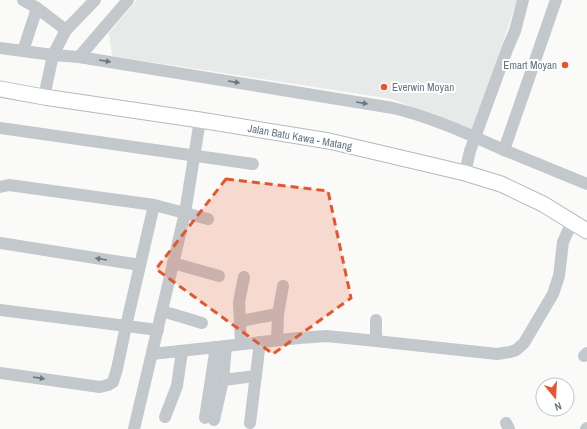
<svg xmlns="http://www.w3.org/2000/svg" width="587" height="429" font-family="'Archivo Narrow',sans-serif">
<rect width="100%" height="100%" fill="#fafaf8"/>
<polygon fill="#e8e9e9" points="137,0 517,0 473,132 392,99 112,56 109,33"/>
<g fill="none" stroke-linecap="round" stroke-linejoin="round">
<defs>
<polyline id="major" points="0,89 44,97 200,120 329,141 465,173 501,184 543,204 587,231"/>
</defs>
<use href="#major" stroke="#b5babe" stroke-width="17"/>
<g stroke="#c3c8cc" stroke-width="12">
<polyline points="23,0 37,8 66,30"/>
<polyline points="556,0 504,150 587,184"/>
<path d="M 0,48 L 53,55 L 79,57 L 393,108 C 431,117 468,134 504,150"/>
<polyline points="23,51 37,8"/>
<polyline points="79,57 128,0"/>
<polyline points="44,97 53,55 66,30 95,0"/>
<polyline points="0,128 253,164"/>
<polyline points="465,173 470,151 508,47 515,31 523,0"/>
<polyline points="0,187 9,185 154,205 208,219"/>
<polyline points="0,243 140,265"/>
<polyline points="173,263 219,276"/>
<polyline points="0,310 158,330"/>
<polyline points="162,311 202,323"/>
<polyline points="376,320 376,341"/>
<polyline points="240,321 278,314"/>
<polyline points="277,340 278,314 283,286"/>
<polyline points="241,344 239,302 244,277"/>
<polyline points="152,354 299,338 326,336 357,339 497,354 510,352 516,350 524,343 553,294 559,276 563,242 572,222"/>
<polyline points="584,356 587,353"/>
<polyline points="0,373 100,387 108,385 113,382 117,369 126,326 154,205"/>
<polyline points="223,380 226,346"/>
<polyline points="165,417 177,386 182,351"/>
<polyline points="205,418 216,347"/>
<polyline points="214,420 223,380 256,376"/>
<polyline points="250,423 260,342"/>
<polyline points="506,423 509,429"/>
<polyline points="134,429 185,213 200,120"/>
<polyline points="586,429 587,428"/>
</g>
<use href="#major" stroke="#fff" stroke-width="15"/>
</g>
<defs><path id="oneway-solid" d="M-6-.8H1V-3.2L6.5 0L1 3.2V.8H-6Z"/></defs>
<g fill="#6a7a87">
<use href="#oneway-solid" transform="translate(105 61) rotate(9)"/>
<use href="#oneway-solid" transform="translate(234 82) rotate(9)"/>
<use href="#oneway-solid" transform="translate(362 103) rotate(9)"/>
<use href="#oneway-solid" transform="translate(101 259) rotate(-171)"/>
<use href="#oneway-solid" transform="translate(39 378) rotate(8)"/>
</g>
<path fill="#e4572e" fill-opacity="0.2" stroke="#e4572e" stroke-width="3" stroke-dasharray="8 5" stroke-linejoin="round" d="M 226,179 L 328,191 L 351,298 L 273,354 L 156,269 Z"/>
<g fill="#e4572e" stroke="#fff" stroke-width="1.5">
<circle cx="565" cy="65" r="4"/>
<circle cx="384" cy="87" r="4"/>
</g>
<g text-anchor="middle" dominant-baseline="central" stroke-width="4" stroke-linejoin="round" paint-order="stroke">
<g font-size="11" fill="#657683" stroke="#fff" text-anchor="end">
<text x="557" y="65">Emart Moyan</text>
<text x="392" y="87" text-anchor="start">Everwin Moyan</text>
</g>
<g font-size="11" fill="#657683" stroke="#fff">
<text transform="translate(300 137) rotate(10)">Jalan Batu Kawa - Matang</text>
</g>
</g>
<g transform="translate(555 397) rotate(162)"><circle r="19" fill="#ffffff" stroke="#c1c8cd"/>
<path d="M0-3L7 15L0 10L-7 15Z" fill="#e4572e"/>
<text y="-6" font-size="11" font-weight="bold" text-anchor="middle" fill="#657683">N</text>
</g>
</svg>
